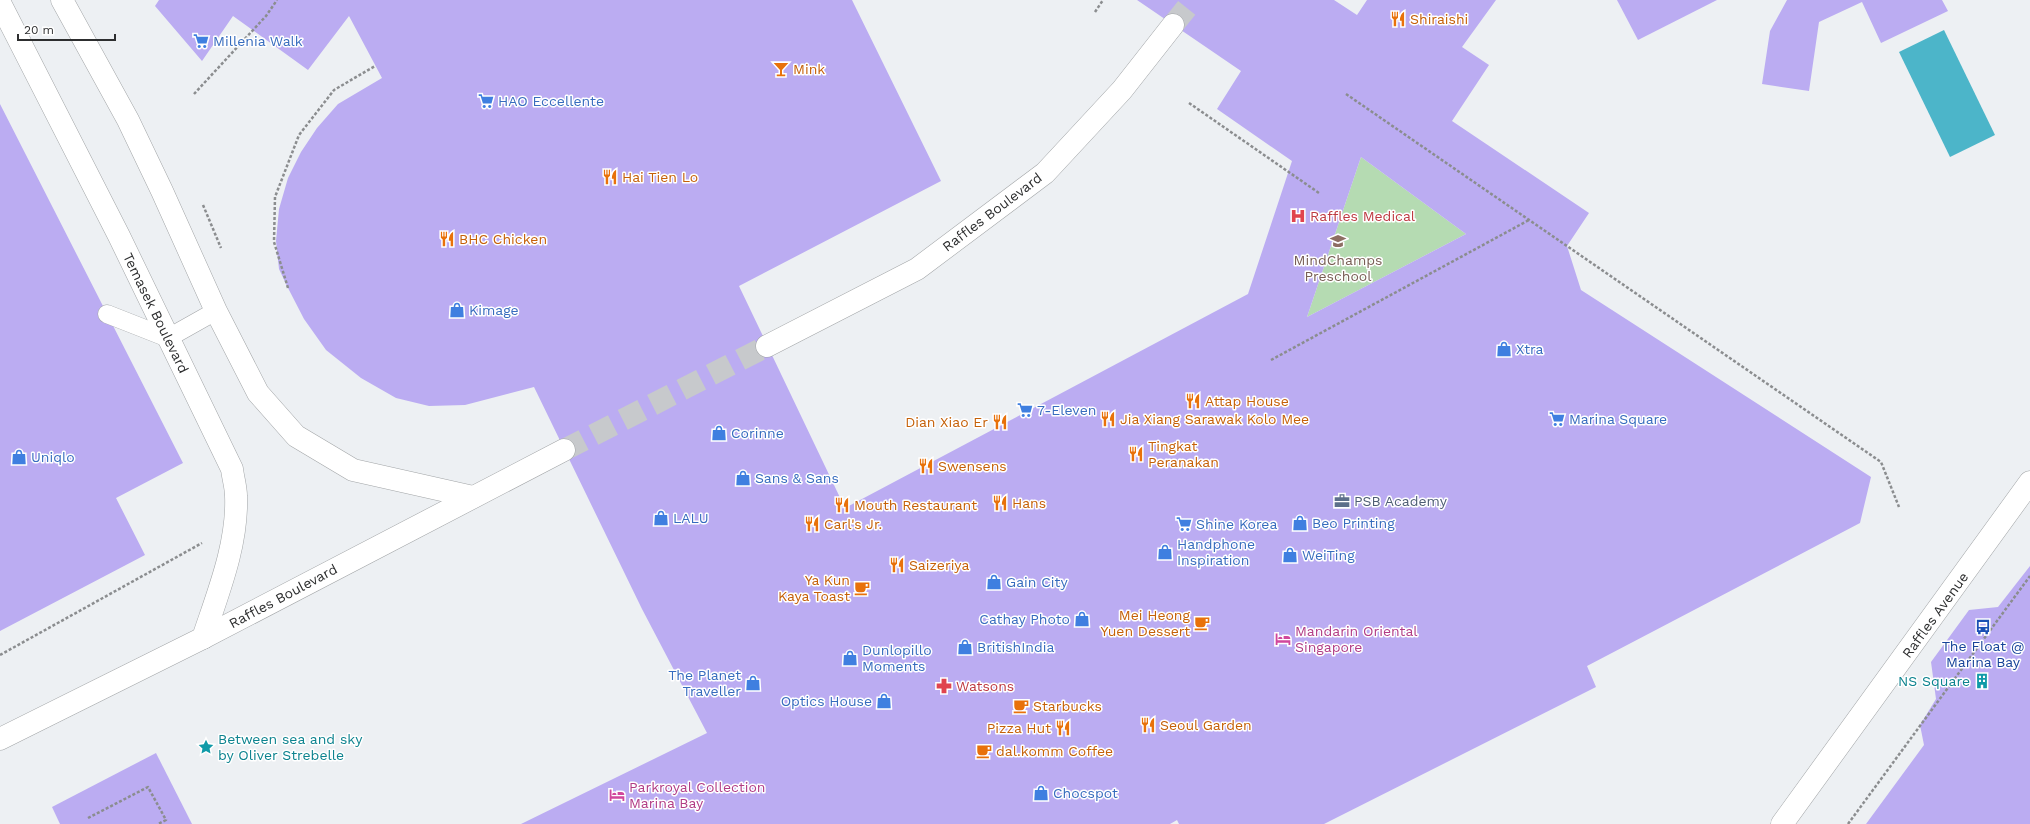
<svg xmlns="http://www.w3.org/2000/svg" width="2030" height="824" font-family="'Work Sans',sans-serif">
<rect width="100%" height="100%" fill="#edf0f3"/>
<polygon fill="#b5dbb2" points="1361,157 1466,234 1307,317"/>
<polygon fill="#4cb5c9" points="1944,30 1995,135 1950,157 1899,52"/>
<g fill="#bbacf2" fill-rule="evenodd">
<path d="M 159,0 L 852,0 L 941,181 L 739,286 L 845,508 L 1248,294 L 1292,161 L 1217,109 L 1241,71 L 1137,0 L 1334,0 L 1357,15 L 1367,0 L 1496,0 L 1462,47 L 1489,65 L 1452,121 L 1589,213 L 1567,246 L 1581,290 L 1871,477 L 1860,523 L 1587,666 L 1596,687 L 1324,824 L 1179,824 L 1177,820 L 1170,824 L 521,824 L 707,733 L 642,609 L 534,387 L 465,405 L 429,406 L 396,398 L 361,378 L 326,350 L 304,319 L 288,288 L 279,269 L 276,241 L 279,209 L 288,178 L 301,152 L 317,128 L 338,104 L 382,78 L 349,16 L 308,70 L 233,16 L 202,61 L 155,6 ZM 1361,157 L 1466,234 L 1307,317 Z"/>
<polygon points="1617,0 1717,0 1638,40"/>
<polygon points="1787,0 1942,0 1948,11 1881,43 1862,2 1819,22 1809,91 1762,84 1770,31"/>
<polygon points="0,104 183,463 116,498 145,555 0,631"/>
<polygon points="2030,566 2030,824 1866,824 1924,745 1920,725 1936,699 1931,662 1969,610 1998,607"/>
<polygon points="156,753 192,824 60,824 52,807"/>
</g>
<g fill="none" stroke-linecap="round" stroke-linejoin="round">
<g stroke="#c7c9cc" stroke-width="22" stroke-dasharray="22 11" stroke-linecap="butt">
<polyline points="1173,25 1193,0"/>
<polyline points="564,450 767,346"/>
</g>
<defs>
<polyline id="lane" points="107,314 168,338 216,311"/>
<g id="secondary">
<polyline points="62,0 128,120 162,191 216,311 258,393 296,436 353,470 473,497"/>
<path d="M 0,3 L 119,236 L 232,469 C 233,478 236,487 236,496 C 238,544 218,593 203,638"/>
</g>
<g id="primary">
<polyline points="767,346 917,269 1045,173 1122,90 1173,25"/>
<polyline points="0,739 203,638 564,450"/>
<polyline points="1782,824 2030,482"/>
</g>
</defs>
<use href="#lane" stroke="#a2a5a7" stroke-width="19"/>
<use href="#secondary" stroke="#a2a5a7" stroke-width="23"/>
<use href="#primary" stroke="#a2a5a7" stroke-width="23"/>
<g stroke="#8b8d8f" stroke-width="2.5" stroke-dasharray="3 2" stroke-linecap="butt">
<polyline points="1095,12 1103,0"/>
<polyline points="194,94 266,16 277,0"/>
<polyline points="1346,94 1881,462 1899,507"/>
<polyline points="1189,103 1319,193"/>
<polyline points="203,205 221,248"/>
<polyline points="288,288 274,242 275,197 299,135 334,90 375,66"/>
<polyline points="1271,360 1529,220"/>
<polyline points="0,655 202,543"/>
<polyline points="88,818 148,787 166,820 158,824"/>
<polyline points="1848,824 2030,576"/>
</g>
<use href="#lane" stroke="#fff" stroke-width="18"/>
<use href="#secondary" stroke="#fff" stroke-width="22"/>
<use href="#primary" stroke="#fff" stroke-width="22"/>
</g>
<defs>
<symbol id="restaurant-bare" viewBox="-9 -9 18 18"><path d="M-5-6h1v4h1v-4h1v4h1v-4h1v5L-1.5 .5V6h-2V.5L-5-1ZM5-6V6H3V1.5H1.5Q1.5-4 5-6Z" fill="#e8710a" stroke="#fff" stroke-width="2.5" paint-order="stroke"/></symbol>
<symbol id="supermarket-bare" viewBox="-9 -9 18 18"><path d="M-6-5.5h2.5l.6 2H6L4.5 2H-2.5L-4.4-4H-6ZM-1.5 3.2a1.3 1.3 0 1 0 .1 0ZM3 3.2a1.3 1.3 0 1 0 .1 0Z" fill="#3f7fe0" stroke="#fff" stroke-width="2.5" paint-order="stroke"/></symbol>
<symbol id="bar-bare" viewBox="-9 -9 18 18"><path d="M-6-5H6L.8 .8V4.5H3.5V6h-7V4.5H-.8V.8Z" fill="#e8710a" stroke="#fff" stroke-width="2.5" paint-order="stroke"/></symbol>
<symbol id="hospital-bare" viewBox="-9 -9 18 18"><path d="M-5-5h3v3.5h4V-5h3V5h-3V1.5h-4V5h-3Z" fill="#e0444e" stroke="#fff" stroke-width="2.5" paint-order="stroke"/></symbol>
<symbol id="school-bare" viewBox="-9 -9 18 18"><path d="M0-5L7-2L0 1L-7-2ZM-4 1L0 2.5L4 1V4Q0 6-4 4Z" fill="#8d6e63" stroke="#fff" stroke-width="2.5" paint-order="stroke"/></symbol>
<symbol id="shop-bare" viewBox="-9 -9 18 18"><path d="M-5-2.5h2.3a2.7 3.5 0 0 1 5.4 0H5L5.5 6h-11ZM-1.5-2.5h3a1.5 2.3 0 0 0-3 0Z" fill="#3f7fe0" stroke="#fff" stroke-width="2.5" paint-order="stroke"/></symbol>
<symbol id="office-bare" viewBox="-9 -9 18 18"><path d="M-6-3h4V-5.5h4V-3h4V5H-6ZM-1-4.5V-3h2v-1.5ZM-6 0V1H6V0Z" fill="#5c6f8a" stroke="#fff" stroke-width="2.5" paint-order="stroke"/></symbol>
<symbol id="cafe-bare" viewBox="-9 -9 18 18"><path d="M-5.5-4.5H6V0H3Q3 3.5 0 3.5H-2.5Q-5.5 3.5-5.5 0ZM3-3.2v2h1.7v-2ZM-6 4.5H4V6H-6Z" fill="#e8710a" stroke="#fff" stroke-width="2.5" paint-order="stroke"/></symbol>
<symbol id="bus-bare" viewBox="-9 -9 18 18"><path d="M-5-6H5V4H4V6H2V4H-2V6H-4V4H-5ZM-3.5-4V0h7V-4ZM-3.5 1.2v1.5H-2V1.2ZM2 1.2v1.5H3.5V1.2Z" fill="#1a4fb4" stroke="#fff" stroke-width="2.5" paint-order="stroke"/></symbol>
<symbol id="hotel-bare" viewBox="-9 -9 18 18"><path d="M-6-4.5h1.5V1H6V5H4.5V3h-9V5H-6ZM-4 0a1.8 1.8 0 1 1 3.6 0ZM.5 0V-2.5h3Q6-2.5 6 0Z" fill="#d1479c" stroke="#fff" stroke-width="2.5" paint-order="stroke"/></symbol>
<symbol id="building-bare" viewBox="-9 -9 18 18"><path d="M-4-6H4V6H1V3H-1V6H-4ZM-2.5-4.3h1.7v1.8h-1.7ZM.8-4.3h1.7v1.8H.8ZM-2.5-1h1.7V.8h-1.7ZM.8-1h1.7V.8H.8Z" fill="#0f9aa8" stroke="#fff" stroke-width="2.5" paint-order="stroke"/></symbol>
<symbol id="pharmacy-bare" viewBox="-9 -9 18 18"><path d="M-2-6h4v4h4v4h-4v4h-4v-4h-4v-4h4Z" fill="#e0444e" stroke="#fff" stroke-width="2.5" paint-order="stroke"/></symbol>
<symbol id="sight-bare" viewBox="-9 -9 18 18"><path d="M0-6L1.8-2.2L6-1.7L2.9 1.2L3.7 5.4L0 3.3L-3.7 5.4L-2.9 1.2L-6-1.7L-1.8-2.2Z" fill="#0f9aa8" stroke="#fff" stroke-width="2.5" paint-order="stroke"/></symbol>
</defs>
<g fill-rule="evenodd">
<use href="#restaurant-bare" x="1387" y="8" width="22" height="22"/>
<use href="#supermarket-bare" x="190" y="30" width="22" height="22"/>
<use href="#bar-bare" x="770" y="58" width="22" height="22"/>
<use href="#supermarket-bare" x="475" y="90" width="22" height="22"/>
<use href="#restaurant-bare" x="599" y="166" width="22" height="22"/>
<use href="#hospital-bare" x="1287" y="205" width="22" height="22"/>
<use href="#restaurant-bare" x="436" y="228" width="22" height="22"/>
<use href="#school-bare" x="1327" y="230" width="22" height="22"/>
<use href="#shop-bare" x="446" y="299" width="22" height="22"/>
<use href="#shop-bare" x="1493" y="338" width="22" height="22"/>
<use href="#restaurant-bare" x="1182" y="390" width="22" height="22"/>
<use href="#supermarket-bare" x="1014" y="399" width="22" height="22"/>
<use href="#restaurant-bare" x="1097" y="408" width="22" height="22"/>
<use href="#supermarket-bare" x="1546" y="408" width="22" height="22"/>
<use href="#restaurant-bare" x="989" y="411" width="22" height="22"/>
<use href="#shop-bare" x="708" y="422" width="22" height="22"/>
<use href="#restaurant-bare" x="1125" y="443" width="22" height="22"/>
<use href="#shop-bare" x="8" y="446" width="22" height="22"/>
<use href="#restaurant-bare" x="915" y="455" width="22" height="22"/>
<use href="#shop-bare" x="732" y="467" width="22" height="22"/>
<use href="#office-bare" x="1331" y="490" width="22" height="22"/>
<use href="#restaurant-bare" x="989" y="492" width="22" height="22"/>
<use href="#restaurant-bare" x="831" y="494" width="22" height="22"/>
<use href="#shop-bare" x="650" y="507" width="22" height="22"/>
<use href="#shop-bare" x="1289" y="512" width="22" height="22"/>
<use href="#restaurant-bare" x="801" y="513" width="22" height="22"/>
<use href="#supermarket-bare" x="1173" y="513" width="22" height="22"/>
<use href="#shop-bare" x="1154" y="541" width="22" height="22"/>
<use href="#shop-bare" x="1279" y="544" width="22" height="22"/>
<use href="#restaurant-bare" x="886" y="554" width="22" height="22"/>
<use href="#shop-bare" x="983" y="571" width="22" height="22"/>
<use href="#cafe-bare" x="851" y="577" width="22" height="22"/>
<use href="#shop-bare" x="1071" y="608" width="22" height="22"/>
<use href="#cafe-bare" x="1191" y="612" width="22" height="22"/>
<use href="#bus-bare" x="1972" y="616" width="22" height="22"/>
<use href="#hotel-bare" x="1272" y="628" width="22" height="22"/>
<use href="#shop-bare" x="954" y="636" width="22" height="22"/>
<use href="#shop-bare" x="839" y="647" width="22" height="22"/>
<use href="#building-bare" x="1971" y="670" width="22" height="22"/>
<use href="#shop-bare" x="742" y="672" width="22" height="22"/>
<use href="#pharmacy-bare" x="933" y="675" width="22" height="22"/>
<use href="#shop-bare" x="873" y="690" width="22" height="22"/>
<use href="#cafe-bare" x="1010" y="695" width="22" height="22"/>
<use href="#restaurant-bare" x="1137" y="714" width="22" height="22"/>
<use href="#restaurant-bare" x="1052" y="717" width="22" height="22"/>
<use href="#sight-bare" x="195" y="736" width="22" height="22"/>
<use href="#cafe-bare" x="973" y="740" width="22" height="22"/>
<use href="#shop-bare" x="1030" y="782" width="22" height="22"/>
<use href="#hotel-bare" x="606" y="784" width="22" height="22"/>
</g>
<g text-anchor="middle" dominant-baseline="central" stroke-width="3" stroke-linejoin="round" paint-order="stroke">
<g font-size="14" fill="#c56008" stroke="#fff" text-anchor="start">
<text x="1410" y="19">Shiraishi</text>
<text x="793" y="69">Mink</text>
<text x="622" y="177">Hai Tien Lo</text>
<text x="459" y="239">BHC Chicken</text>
<text x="1205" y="401">Attap House</text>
<text x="1120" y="419">Jia Xiang Sarawak Kolo Mee</text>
<text x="988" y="422" text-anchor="end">Dian Xiao Er</text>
<text x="1148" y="446">Tingkat<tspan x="1148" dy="16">Peranakan</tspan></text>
<text x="938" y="466">Swensens</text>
<text x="1012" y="503">Hans</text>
<text x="854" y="505">Mouth Restaurant</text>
<text x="824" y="524">Carl's Jr.</text>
<text x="909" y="565">Saizeriya</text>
<text x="850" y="580" text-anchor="end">Ya Kun<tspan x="850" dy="16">Kaya Toast</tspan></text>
<text x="1190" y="615" text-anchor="end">Mei Heong<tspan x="1190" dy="16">Yuen Dessert</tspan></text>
<text x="1033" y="706">Starbucks</text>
<text x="1160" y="725">Seoul Garden</text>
<text x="1051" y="728" text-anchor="end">Pizza Hut</text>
<text x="996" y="751">dal.komm Coffee</text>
</g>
<g font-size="14" fill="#366cbe" stroke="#fff" text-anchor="start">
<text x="213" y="41">Millenia Walk</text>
<text x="498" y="101">HAO Eccellente</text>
<text x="469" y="310">Kimage</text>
<text x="1516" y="349">Xtra</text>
<text x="1037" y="410">7-Eleven</text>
<text x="1569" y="419">Marina Square</text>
<text x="731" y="433">Corinne</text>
<text x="31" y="457">Uniqlo</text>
<text x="755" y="478">Sans &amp; Sans</text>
<text x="673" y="518">LALU</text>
<text x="1312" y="523">Beo Printing</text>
<text x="1196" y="524">Shine Korea</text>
<text x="1177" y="544">Handphone<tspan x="1177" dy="16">Inspiration</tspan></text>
<text x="1302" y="555">WeiTing</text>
<text x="1006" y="582">Gain City</text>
<text x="1070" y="619" text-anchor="end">Cathay Photo</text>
<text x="977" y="647">BritishIndia</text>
<text x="862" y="650">Dunlopillo<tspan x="862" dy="16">Moments</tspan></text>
<text x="741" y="675" text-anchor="end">The Planet<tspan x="741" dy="16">Traveller</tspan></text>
<text x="872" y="701" text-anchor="end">Optics House</text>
<text x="1053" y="793">Chocspot</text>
</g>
<g font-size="14" fill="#2d2e2f" stroke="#fff">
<text transform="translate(992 212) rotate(-37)">Raffles Boulevard</text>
<text transform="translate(156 313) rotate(64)">Temasek Boulevard</text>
<text transform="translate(283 596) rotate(-28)">Raffles Boulevard</text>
<text transform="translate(1935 615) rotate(-54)">Raffles Avenue</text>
</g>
<g font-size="14" fill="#be3a42" stroke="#fff" text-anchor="start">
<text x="1310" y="216">Raffles Medical</text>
<text x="956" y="686">Watsons</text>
</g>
<g font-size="14" fill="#785e54" stroke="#fff">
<text x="1338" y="260">MindChamps<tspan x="1338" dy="16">Preschool</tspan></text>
</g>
<g font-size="14" fill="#4e5e75" stroke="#fff" text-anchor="start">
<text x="1354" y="501">PSB Academy</text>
</g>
<g font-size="14" fill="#b23c85" stroke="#fff" text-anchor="start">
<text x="1295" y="631">Mandarin Oriental<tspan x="1295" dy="16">Singapore</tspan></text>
<text x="629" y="787">Parkroyal Collection<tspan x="629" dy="16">Marina Bay</tspan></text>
</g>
<g font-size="14" fill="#164399" stroke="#fff">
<text x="1983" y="646">The Float @<tspan x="1983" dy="16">Marina Bay</tspan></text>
</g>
<g font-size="14" fill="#0d838f" stroke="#fff" text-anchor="end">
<text x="1970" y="681">NS Square</text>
<text x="218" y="739" text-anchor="start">Between sea and sky<tspan x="218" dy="16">by Oliver Strebelle</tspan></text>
</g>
</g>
<path d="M18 34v6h97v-6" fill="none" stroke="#2d2e2f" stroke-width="2"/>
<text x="24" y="34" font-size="12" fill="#2d2e2f" stroke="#ffffff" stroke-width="3" paint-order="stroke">20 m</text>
</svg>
